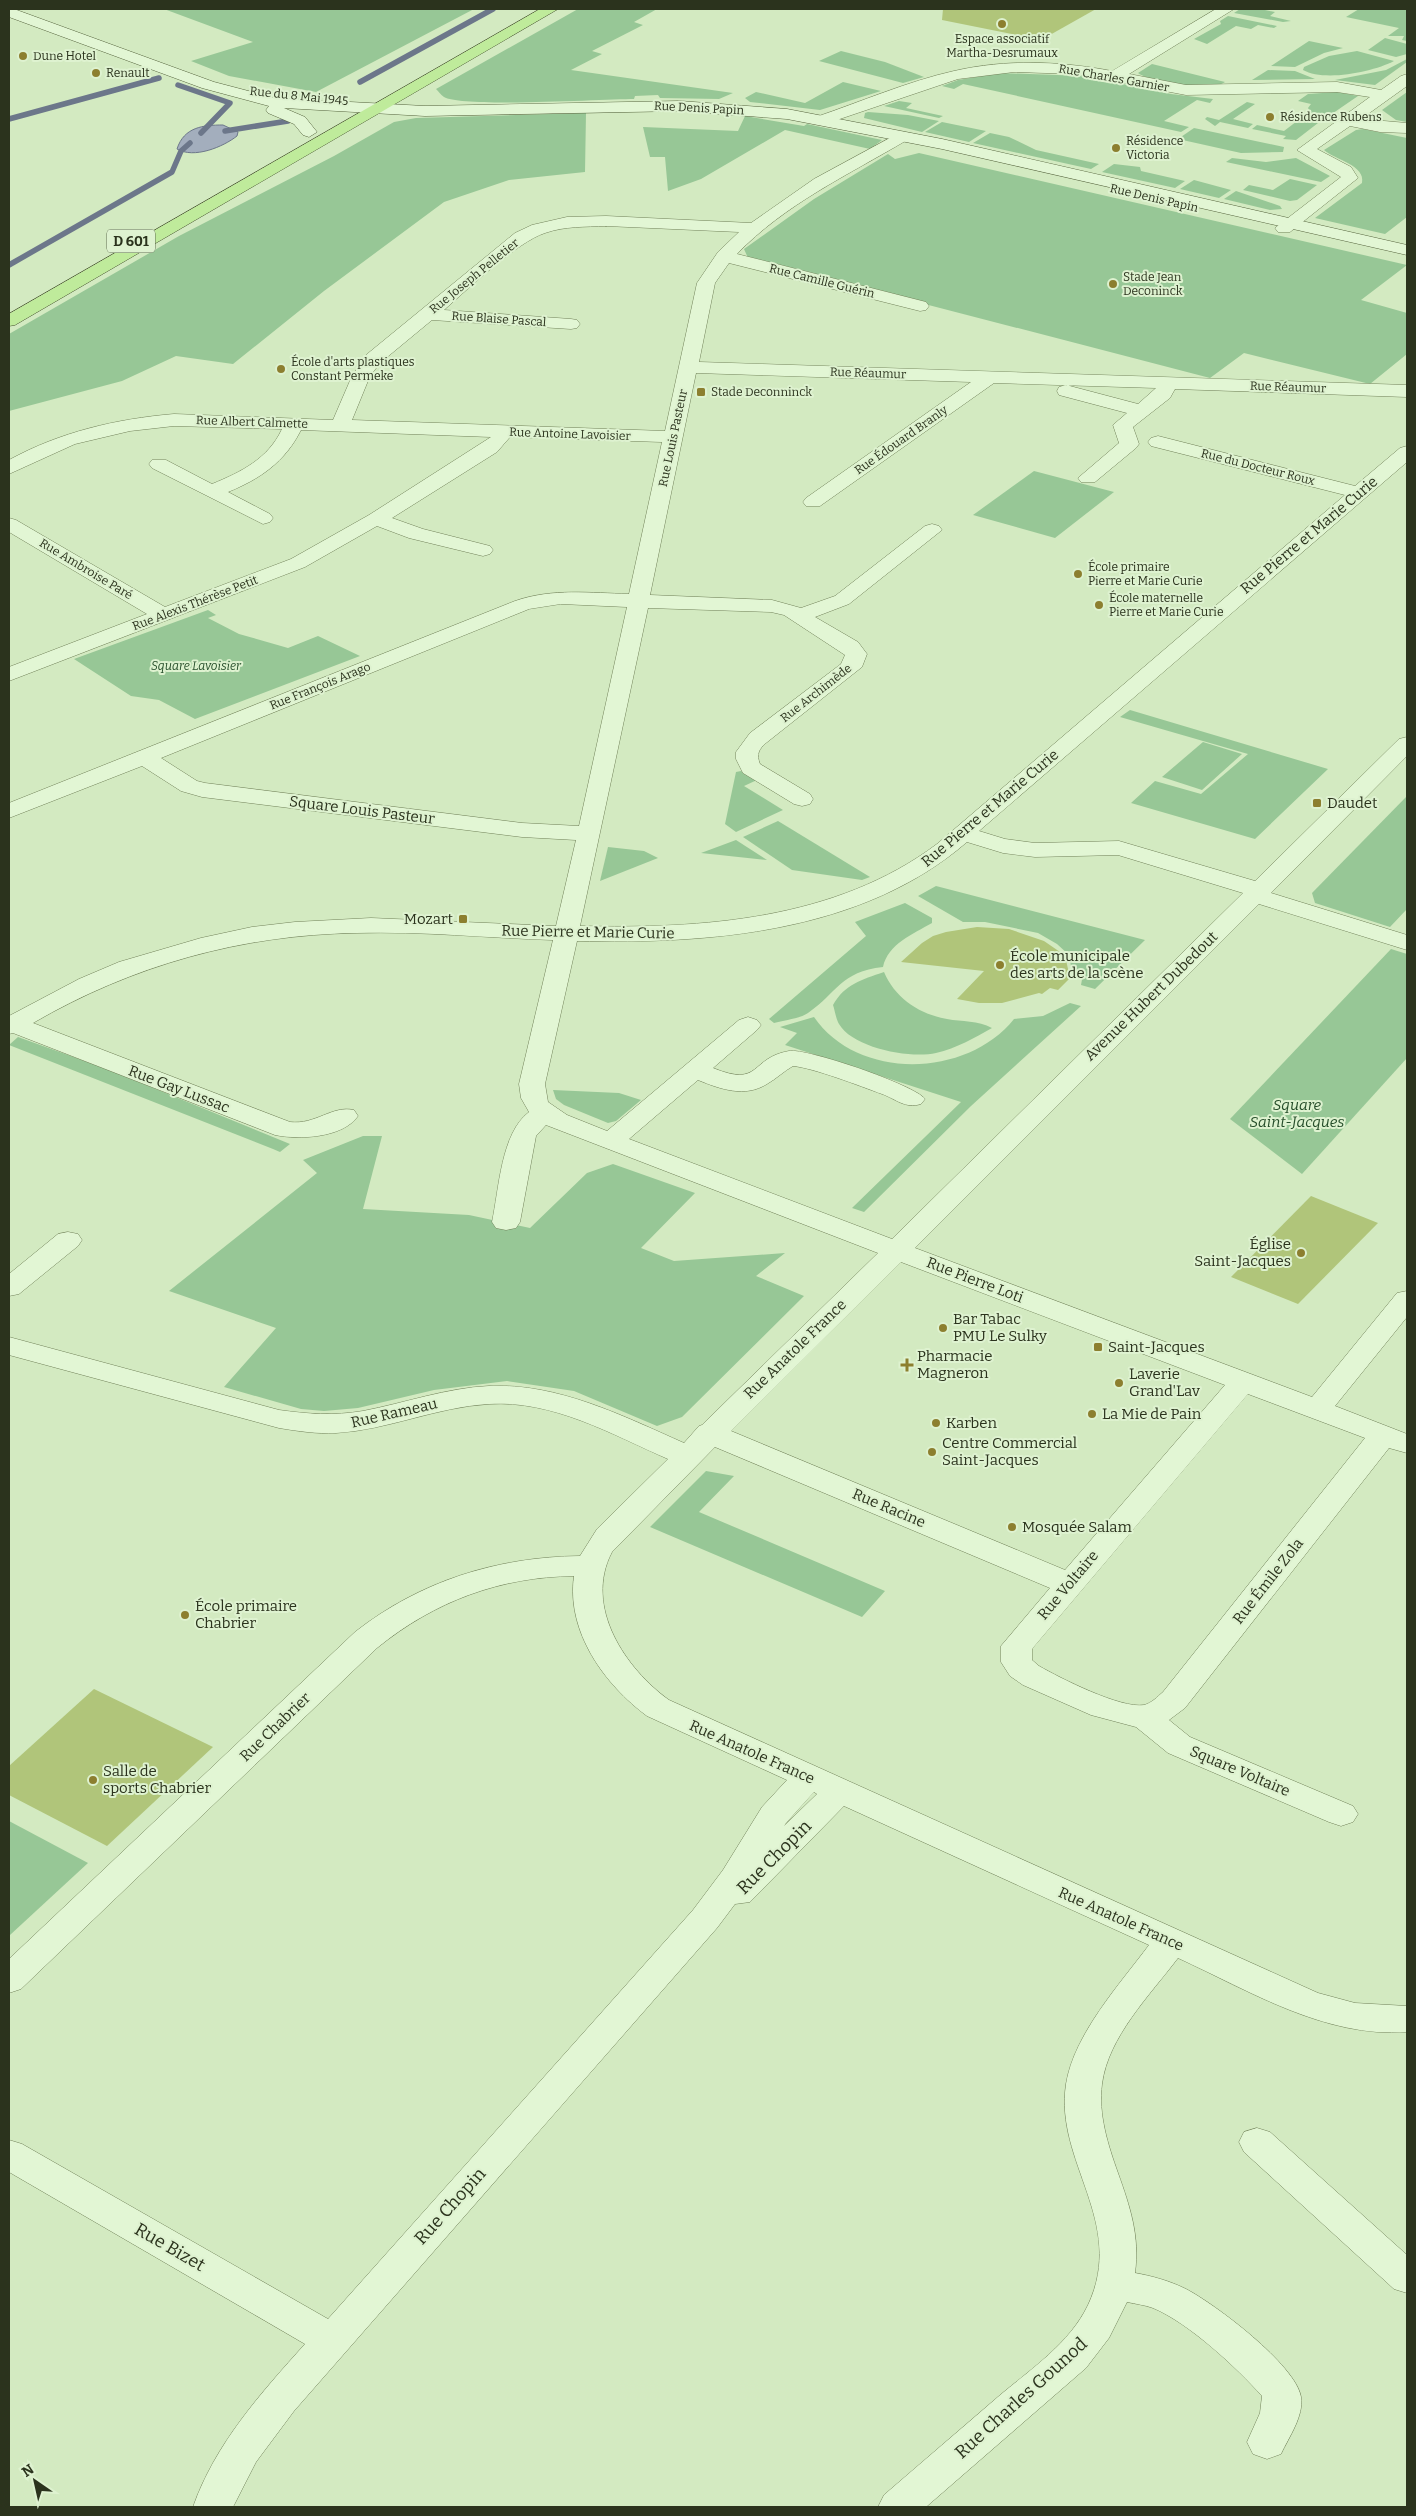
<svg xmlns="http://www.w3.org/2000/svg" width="1416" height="2516" font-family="Bitter,serif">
<rect width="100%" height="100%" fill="#d3eac1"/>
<g fill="#97c796">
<polygon points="164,9 474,9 316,92 229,76 191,61 253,42"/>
<path d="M 578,9 L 657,9 L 634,22 L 643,25 L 592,51 L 602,54 L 571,70 L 733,93 L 719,99 L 660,98 L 658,95 L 635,96 L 634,99 C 605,99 462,108 444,97 C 441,95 438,91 436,89 Z"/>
<polygon points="1240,9 1266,9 1265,10 1275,12 1270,16 1291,21 1283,22 1234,13"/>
<polygon points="1359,9 1407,9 1407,41 1402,40 1404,36 1388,36 1399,28 1346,17"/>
<polygon points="1228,16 1277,26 1274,28 1258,25 1251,29 1236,26 1207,44 1194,39 1221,24 1220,21"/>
<polygon points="1385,38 1407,44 1407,54 1396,57 1368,50"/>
<polygon points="1309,41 1343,48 1324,53 1295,67 1271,66"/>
<polygon points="841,51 885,62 924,77 903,83 819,61"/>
<path d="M 1357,51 L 1394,61 C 1373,72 1324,82 1303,70 L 1304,67 L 1329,56 Z"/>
<polygon points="1407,59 1407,62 1375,85 1335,80 1386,70"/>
<path d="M 1152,64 L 1225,82 C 1212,92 1151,83 1138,73 Z"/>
<polygon points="1268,70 1295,71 1315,79 1252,80"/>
<polygon points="1000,73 1084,76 1171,94 1213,99 1210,103 1197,100 1164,121 1189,127 1181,132 963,84 954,89 942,86 958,80"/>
<polygon points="843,82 881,91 820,110 750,102 745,98 756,92 805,103"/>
<polygon points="1337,92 1358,96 1323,120 1314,118 1308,108 1311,104 1298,101 1308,94"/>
<polygon points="1407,92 1407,122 1396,120 1382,110"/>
<polygon points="899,101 912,103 906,108 943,116 939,118 884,106"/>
<polygon points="1247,102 1255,104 1233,119 1253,124 1248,128 1220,122 1215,126 1205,119 1207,117 1219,120"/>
<polygon points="868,112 908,115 939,121 922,132 864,118 865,113"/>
<polygon points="586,113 585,172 509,180 444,202 324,291 233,364 176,356 122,381 9,411 9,334 179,236 334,156 394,122 416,118"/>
<polygon points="1305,115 1309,121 1318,123 1296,140 1283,139 1286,136 1252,129 1257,125 1284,131"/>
<polygon points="745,116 804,126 807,124 882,140 870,149 785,130 701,179 668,191 665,157 650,157 643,127 738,131"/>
<polygon points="942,122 986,131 969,142 925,132"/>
<polygon points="1194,128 1284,147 1283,152 1241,153 1178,139"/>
<path d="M 1363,129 L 1407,138 L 1407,217 L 1385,234 L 1315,218 L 1362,183 C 1366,165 1335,160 1324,150 L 1356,130 Z"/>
<polygon points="990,133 1009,137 1036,150 1099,164 1091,169 973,143"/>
<polygon points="919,153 1407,265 1361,300 1407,313 1407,354 1370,384 1244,353 1210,378 748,258 744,249 814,199 888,154 895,159"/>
<polygon points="1232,158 1266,162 1296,158 1330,176 1321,182 1226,162"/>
<polygon points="1114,164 1140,167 1141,171 1185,181 1175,188 1102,172"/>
<polygon points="1290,179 1317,185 1297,200 1290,201 1243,190 1249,185 1273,190"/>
<polygon points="1194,180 1231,190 1219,198 1180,189"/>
<polygon points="1236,191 1280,206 1282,209 1270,210 1224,199"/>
<polygon points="1034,471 1114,492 1055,538 973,515"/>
<polygon points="208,610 216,615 208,618 239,634 288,648 318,636 360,656 195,719 159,700 131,696 74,659"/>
<polygon points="1130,710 1328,769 1255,839 1131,803 1155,781 1201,794 1248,754 1120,717"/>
<polygon points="1203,742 1242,754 1202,790 1162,777"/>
<polygon points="741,771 757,780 744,786 783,810 736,832 725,824 736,772"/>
<polygon points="1407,796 1407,909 1390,927 1315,903 1312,893"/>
<polygon points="778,821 870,877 862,880 792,870 743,837"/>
<polygon points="736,840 767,860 701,853"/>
<polygon points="608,847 644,851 658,858 600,881"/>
<polygon points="936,886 1145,940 1095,989 1081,985 1083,974 1072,972 1069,955 1057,944 1038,933 985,922 963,922 918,896"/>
<path d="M 905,903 L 932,918 L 932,923 C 913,934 888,944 883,967 C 840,972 838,992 808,1013 C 799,1019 784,1020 774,1023 L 769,1019 L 866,936 L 855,922 Z"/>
<polygon points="1391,949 1407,954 1407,1058 1302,1174 1230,1119"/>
<path d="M 884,972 C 895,998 919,1014 947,1019 C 962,1022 978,1020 992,1028 C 974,1038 957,1048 936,1053 C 910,1059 853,1048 839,1024 C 836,1019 835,1011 833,1005 C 845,984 861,980 884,972 Z"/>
<path d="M 1070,1003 L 1081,1006 L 971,1106 L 864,1212 L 852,1208 L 961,1102 L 785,1045 L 797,1033 L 780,1027 L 814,1017 C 858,1081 967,1078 1014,1019 L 1043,1016 Z"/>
<polygon points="18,1037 107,1069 290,1144 280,1152 273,1149 9,1045"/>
<polygon points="553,1090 619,1093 641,1100 616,1121 608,1123 564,1105 556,1099"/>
<polygon points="363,1136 382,1136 363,1209 469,1215 530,1228 587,1173 613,1164 695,1193 641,1248 674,1261 785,1253 756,1276 804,1296 682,1417 657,1426 574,1391 507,1381 434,1390 358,1408 324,1411 301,1409 224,1387 276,1328 169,1291 317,1173 303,1160"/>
<polygon points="706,1471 734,1476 699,1512 885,1591 862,1617 650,1527"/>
<polygon points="9,1821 88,1863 10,1935 9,1935"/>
</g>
<path fill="#a3aebd" stroke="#6c778a" d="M 223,125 L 238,132 L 237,136 C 223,147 194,159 177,149 C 184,127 203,125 223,125 Z"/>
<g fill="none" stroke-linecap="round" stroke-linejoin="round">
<g stroke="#6c778a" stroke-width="5.5">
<polyline points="360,82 493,9"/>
<polyline points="178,85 230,103 201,133"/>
<polyline points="9,119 159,78"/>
<polyline points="225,131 288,121"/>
<polyline points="9,265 172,172 181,151 190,143"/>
</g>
</g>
<g fill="#b0c57a">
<polygon points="943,9 1096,9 1041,40 942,20"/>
<polygon points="977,927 1009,929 1044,941 1060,952 1066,960 1070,978 1058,990 1050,988 1042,994 1039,993 1002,1003 979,1003 957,999 984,971 901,962 922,943 933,936 946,932"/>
<polygon points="1311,1196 1378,1223 1298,1304 1231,1277"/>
<polygon points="94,1689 213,1747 107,1846 9,1795 9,1766"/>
</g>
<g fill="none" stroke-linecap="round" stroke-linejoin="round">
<defs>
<g id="street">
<path d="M 1216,9 L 1234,9 L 1129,74 L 1186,85 L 1337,82 L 1381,90 L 1401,76 L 1407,74 L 1407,86 L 1361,119 L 1407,123 L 1407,133 L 1380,132 L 1350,126 L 1317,149 L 1351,167 L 1358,178 L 1290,232 L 1278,232 L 1275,228 L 1341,177 L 1297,150 L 1370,97 L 1337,92 L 1186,95 L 1076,74 L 1014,72 L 958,79 L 822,125 L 814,120 L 816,117 C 860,102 909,81 954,71 C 1006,59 1060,61 1112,71 Z"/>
<path d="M 901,132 L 907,134 L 909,137 L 907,140 C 848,175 785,204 737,254 L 926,302 L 929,306 L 926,310 L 920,311 L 729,263 L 715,283 L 699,362 L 1407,385 L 1407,397 L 1175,389 L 1170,398 L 1133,427 L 1139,444 L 1136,448 L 1095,482 L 1081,482 L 1078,478 L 1119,443 L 1113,425 L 1127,413 L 1059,395 L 1057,391 L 1059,387 L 1066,385 L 1138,404 L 1156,388 L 994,383 L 820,506 L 806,506 L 803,502 L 806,498 L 971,382 L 696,373 L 650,595 L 772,600 L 801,608 L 835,596 L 925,526 L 932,524 L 939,526 L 942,530 L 849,604 L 815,617 L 858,642 L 867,654 L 862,667 L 766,743 C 759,749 756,754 760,764 L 810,794 L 813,799 L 810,804 L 802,806 L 794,804 L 743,773 L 736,759 L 736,752 L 750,733 L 841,664 L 845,655 L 784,615 L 771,612 L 648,608 L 580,926 C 702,929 836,920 937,844 L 1345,495 L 1151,446 L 1148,442 L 1151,438 L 1158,436 L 1355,486 L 1400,448 L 1407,446 L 1407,462 L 979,831 L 1005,839 L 1035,843 L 1119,841 L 1255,881 L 1399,739 L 1407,737 L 1407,756 L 1271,893 L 1407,935 L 1407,950 L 1259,904 L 915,1248 L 1312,1397 L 1397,1293 L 1407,1291 L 1407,1317 L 1335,1406 L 1407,1434 L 1407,1453 L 1389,1448 L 1185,1708 L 1169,1720 L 1190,1737 L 1353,1806 L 1358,1814 L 1353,1822 L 1341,1826 L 1329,1822 L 1168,1753 L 1136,1727 L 1091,1715 L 1023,1685 L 1010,1676 L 1001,1662 L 1001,1646 L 1050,1588 L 715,1447 L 612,1552 C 583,1607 626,1669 669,1700 L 1318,1993 L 1355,2003 L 1407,2006 L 1407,2032 C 1325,2038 1250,1991 1178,1958 C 1150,1995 1108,2037 1102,2084 C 1098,2114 1108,2145 1118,2173 C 1130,2207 1140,2236 1135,2273 C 1152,2276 1170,2281 1186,2289 C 1215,2304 1296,2365 1301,2397 C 1304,2416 1289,2437 1281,2454 L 1267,2459 L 1253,2454 L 1247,2442 L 1260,2413 L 1262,2396 C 1237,2368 1189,2323 1153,2308 C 1145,2305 1136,2304 1127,2302 L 1109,2338 L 1086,2368 L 926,2507 L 878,2507 L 884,2495 C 922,2462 961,2429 999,2396 C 1031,2369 1070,2343 1088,2305 C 1127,2222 1054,2162 1066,2084 C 1074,2034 1120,1984 1149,1945 L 844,1806 L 750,1902 L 735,1904 L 717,1928 L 294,2411 L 256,2462 L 233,2507 L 193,2507 C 215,2444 261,2393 305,2344 L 9,2172 L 9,2140 L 22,2144 L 328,2319 L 693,1910 L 723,1870 L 762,1807 L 787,1780 L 647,1716 C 605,1685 566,1632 574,1576 C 500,1577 435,1601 377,1648 L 21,1989 L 9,1993 L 9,1959 L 355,1632 C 420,1581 497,1557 580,1556 L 597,1529 L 668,1459 C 611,1434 553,1400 489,1404 C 436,1407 388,1430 336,1433 C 316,1434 298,1431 279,1428 L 9,1355 L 9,1337 L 279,1410 C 307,1414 334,1416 363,1411 C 405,1403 446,1388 489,1386 C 558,1383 623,1416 684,1443 L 699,1426 L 702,1425 L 878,1253 L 546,1125 L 536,1136 L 520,1222 L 516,1228 L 506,1230 L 496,1228 L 492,1222 C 499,1189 501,1133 529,1112 L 521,1098 L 519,1084 L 553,940 C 487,938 422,931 356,933 C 241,935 133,965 33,1023 L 290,1122 C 316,1125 332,1105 354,1110 L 358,1116 C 343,1138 299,1140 275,1135 L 13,1033 L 9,1034 L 9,1016 L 79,979 L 119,962 L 201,938 L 252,927 L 295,922 L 371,918 L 556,926 L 576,840 L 522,837 L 202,797 L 181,791 L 142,766 L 9,818 L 9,803 L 515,601 C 552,588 591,593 629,594 L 662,442 L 510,437 L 497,452 L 392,518 L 423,529 L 490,546 L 493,550 L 490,554 L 483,556 L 409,538 L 377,526 L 305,567 L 9,681 L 9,667 L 147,614 L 9,532 L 9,518 L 16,520 L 165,607 L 291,559 L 369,515 L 491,437 L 301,430 C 285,462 260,479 228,492 L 270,514 L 273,518 L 270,522 L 263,524 L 152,468 L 149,464 L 152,460 L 166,460 L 212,484 C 241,472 268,459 282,429 L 174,426 L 130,431 L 75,444 L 9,474 L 9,460 C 60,432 116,419 174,414 L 333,420 L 352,376 L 366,355 L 515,233 L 532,225 L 567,217 L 606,216 L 751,223 L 814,179 ZM 606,226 L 739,232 L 718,252 L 697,283 L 665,431 L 352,420 L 370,376 L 380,363 L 432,320 L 571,329 L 577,328 L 580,324 L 577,320 L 571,319 L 444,310 C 468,289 517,242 545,233 C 565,226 585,227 606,226 ZM 561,604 L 627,607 L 579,826 L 522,823 L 205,783 L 197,781 L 161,758 L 529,609 ZM 967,842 L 1003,853 L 1035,857 L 1118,855 L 1243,893 L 892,1239 L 629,1139 L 698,1080 C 720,1089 745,1098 767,1084 C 776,1079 784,1071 793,1066 C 814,1068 860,1086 882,1094 C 896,1099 905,1109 921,1104 L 925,1099 C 915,1085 806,1048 789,1051 C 749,1058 762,1088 713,1068 L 757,1030 L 761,1025 L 757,1020 L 748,1017 L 739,1020 L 607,1131 L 567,1115 L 548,1102 L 545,1084 L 577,941 C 709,944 862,933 967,842 ZM 901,1262 L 1225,1385 L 1065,1570 L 731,1431 ZM 1248,1394 L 1365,1438 L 1163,1692 C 1157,1697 1152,1703 1144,1705 C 1121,1709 1060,1678 1039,1666 L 1032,1660 L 1032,1649 ZM 814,1792 L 817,1794 L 784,1826 L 786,1823 Z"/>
<polygon points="68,1232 78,1234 82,1240 78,1246 19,1294 9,1296 9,1274 58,1234"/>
<polygon points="1257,2128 1270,2132 1407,2255 1407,2293 1394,2289 1244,2152 1239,2142 1244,2132"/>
</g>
<polygon id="secondary" points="9,9 14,9 214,82 275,98 425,106 680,101 787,109 942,139 1407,245 1407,255 942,149 787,119 680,111 425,116 284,108 305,117 317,132 309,137 303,135 294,124 268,113 266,110 269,106 202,88 9,17"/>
<polygon id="primary" points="540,9 558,9 15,325 9,326 9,314"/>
</defs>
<use href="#street" stroke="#72825a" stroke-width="1"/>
<use href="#secondary" stroke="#56643e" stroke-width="1"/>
<use href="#primary" stroke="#45502e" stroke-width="1"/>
<use href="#street" fill="#e2f6d4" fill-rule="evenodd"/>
<use href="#secondary" fill="#e2f6d4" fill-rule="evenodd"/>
<use href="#primary" fill="#bfeb9b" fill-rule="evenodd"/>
</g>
<g fill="#8c7f2f" stroke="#def2d0" stroke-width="2">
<circle cx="1002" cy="24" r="5"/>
<circle cx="23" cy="56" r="5"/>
<circle cx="96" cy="73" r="5"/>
<circle cx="1270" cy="117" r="5"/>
<circle cx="1116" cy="148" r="5"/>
<circle cx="1113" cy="284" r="5"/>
<circle cx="281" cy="369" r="5"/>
<rect x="696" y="387" width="10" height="10" rx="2.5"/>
<circle cx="1078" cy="574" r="5"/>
<circle cx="1099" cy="605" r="5"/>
<rect x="1312" y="798" width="10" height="10" rx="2.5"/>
<rect x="458" y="914" width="10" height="10" rx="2.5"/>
<circle cx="1000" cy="965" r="5"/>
<circle cx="1301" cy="1253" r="5"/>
<circle cx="943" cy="1328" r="5"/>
<rect x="1093" y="1342" width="10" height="10" rx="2.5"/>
<path d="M904.5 1357.5h5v5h5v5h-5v5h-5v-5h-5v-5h5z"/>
<circle cx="1119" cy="1383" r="5"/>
<circle cx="1092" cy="1414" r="5"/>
<circle cx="936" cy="1423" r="5"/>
<circle cx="932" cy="1452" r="5"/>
<circle cx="1012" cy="1527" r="5"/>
<circle cx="185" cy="1615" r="5"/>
<circle cx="93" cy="1780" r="5"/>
</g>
<g text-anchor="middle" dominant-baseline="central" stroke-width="4" stroke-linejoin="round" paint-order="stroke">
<g font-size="12" fill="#2b331d" stroke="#def2d0" text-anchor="start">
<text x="1002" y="39" text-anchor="middle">Espace associatif<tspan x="1002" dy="14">Martha-Desrumaux</tspan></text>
<text x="33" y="56">Dune Hotel</text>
<text x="106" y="73">Renault</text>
<text x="1280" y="117">Résidence Rubens</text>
<text x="1126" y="141">Résidence<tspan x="1126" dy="14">Victoria</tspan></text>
<text x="1123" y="277">Stade Jean<tspan x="1123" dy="14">Deconinck</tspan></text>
<text x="291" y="362">École d'arts plastiques<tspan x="291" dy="14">Constant Permeke</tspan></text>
<text x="711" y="392">Stade Deconninck</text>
<text x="1088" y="567">École primaire<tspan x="1088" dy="14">Pierre et Marie Curie</tspan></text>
<text x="1109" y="598">École maternelle<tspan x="1109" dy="14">Pierre et Marie Curie</tspan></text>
</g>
<g font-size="12" fill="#2b331d" stroke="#def2d0">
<text transform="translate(1114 78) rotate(10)">Rue Charles Garnier</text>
<text transform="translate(299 96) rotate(6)">Rue du 8 Mai 1945</text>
<text transform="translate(699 108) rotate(3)">Rue Denis Papin</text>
<text transform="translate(1154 198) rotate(13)">Rue Denis Papin</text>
<text transform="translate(474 276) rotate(-39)">Rue Joseph Pelletier</text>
<text transform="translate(822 281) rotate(14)">Rue Camille Guérin</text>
<text transform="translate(499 319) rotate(4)">Rue Blaise Pascal</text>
<text transform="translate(868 373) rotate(2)">Rue Réaumur</text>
<text transform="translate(1288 387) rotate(2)">Rue Réaumur</text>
<text transform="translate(252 422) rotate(2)">Rue Albert Calmette</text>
<text transform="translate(570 434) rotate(2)">Rue Antoine Lavoisier</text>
<text transform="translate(673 438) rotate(-78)">Rue Louis Pasteur</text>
<text transform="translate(901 440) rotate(-35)">Rue Édouard Branly</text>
<text transform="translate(1258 467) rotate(14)">Rue du Docteur Roux</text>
<text transform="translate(86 569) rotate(31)">Rue Ambroise Paré</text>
<text transform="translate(195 603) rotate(-21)">Rue Alexis Thérèse Petit</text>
<text transform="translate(320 686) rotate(-22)">Rue François Arago</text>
<text transform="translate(816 693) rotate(-38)">Rue Archimède</text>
</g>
<g font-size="12" font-style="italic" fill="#264e2a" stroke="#def2d0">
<text x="196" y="666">Square Lavoisier</text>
</g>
<rect fill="#def2d0" stroke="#616c53" stroke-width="1" x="107" y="229.5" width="48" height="23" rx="4"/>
<g font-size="14" font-weight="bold" fill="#2b331d">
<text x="131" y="241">D 601</text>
</g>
<g font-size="15" fill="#2b331d" stroke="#def2d0">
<text transform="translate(1309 535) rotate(-40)">Rue Pierre et Marie Curie</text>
<text transform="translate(990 808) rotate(-40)">Rue Pierre et Marie Curie</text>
<text transform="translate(362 810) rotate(7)">Square Louis Pasteur</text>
<text transform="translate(588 932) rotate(1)">Rue Pierre et Marie Curie</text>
<text transform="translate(1151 996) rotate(-44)">Avenue Hubert Dubedout</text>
<text transform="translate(179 1089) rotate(21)">Rue Gay Lussac</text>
<text transform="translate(975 1280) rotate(21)">Rue Pierre Loti</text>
<text transform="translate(795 1349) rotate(-44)">Rue Anatole France</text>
<text transform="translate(394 1413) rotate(-13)">Rue Rameau</text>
<text transform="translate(889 1508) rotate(23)">Rue Racine</text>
<text transform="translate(1268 1581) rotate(-52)">Rue Émile Zola</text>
<text transform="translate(1068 1585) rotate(-50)">Rue Voltaire</text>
<text transform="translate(275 1727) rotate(-44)">Rue Chabrier</text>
<text transform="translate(752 1752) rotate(24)">Rue Anatole France</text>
<text transform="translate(1240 1771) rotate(23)">Square Voltaire</text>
<text transform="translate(1121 1919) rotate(24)">Rue Anatole France</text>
</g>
<g font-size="15" fill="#2b331d" stroke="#def2d0" text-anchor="start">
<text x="1327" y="803">Daudet</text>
<text x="453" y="919" text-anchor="end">Mozart</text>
<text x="1010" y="956">École municipale<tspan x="1010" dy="17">des arts de la scène</tspan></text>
<text x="1291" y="1244" text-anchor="end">Église<tspan x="1291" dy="17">Saint-Jacques</tspan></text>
<text x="953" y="1319">Bar Tabac<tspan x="953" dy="17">PMU Le Sulky</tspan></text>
<text x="1108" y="1347">Saint-Jacques</text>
<text x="917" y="1356">Pharmacie<tspan x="917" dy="17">Magneron</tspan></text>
<text x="1129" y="1374">Laverie<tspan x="1129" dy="17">Grand'Lav</tspan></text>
<text x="1102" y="1414">La Mie de Pain</text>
<text x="946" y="1423">Karben</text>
<text x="942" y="1443">Centre Commercial<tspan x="942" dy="17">Saint-Jacques</tspan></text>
<text x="1022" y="1527">Mosquée Salam</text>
<text x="195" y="1606">École primaire<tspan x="195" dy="17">Chabrier</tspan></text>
<text x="103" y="1771">Salle de<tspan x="103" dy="17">sports Chabrier</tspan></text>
</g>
<g font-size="15" font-style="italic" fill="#264e2a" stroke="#def2d0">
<text x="1297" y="1105">Square<tspan x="1297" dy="17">Saint-Jacques</tspan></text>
</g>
<g font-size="18" fill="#2b331d" stroke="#def2d0">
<text transform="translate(774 1857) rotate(-45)">Rue Chopin</text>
<text transform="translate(450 2206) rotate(-48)">Rue Chopin</text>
<text transform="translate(170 2247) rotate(30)">Rue Bizet</text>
<text transform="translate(1021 2398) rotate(-42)">Rue Charles Gounod</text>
</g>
</g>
<rect width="1416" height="2516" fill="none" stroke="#2b331d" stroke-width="20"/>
<g transform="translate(35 2481) rotate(326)" stroke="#def2d0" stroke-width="4" paint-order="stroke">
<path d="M0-4L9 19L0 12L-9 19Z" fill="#2b331d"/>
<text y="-8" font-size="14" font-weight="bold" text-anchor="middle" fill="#2b331d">N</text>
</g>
</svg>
